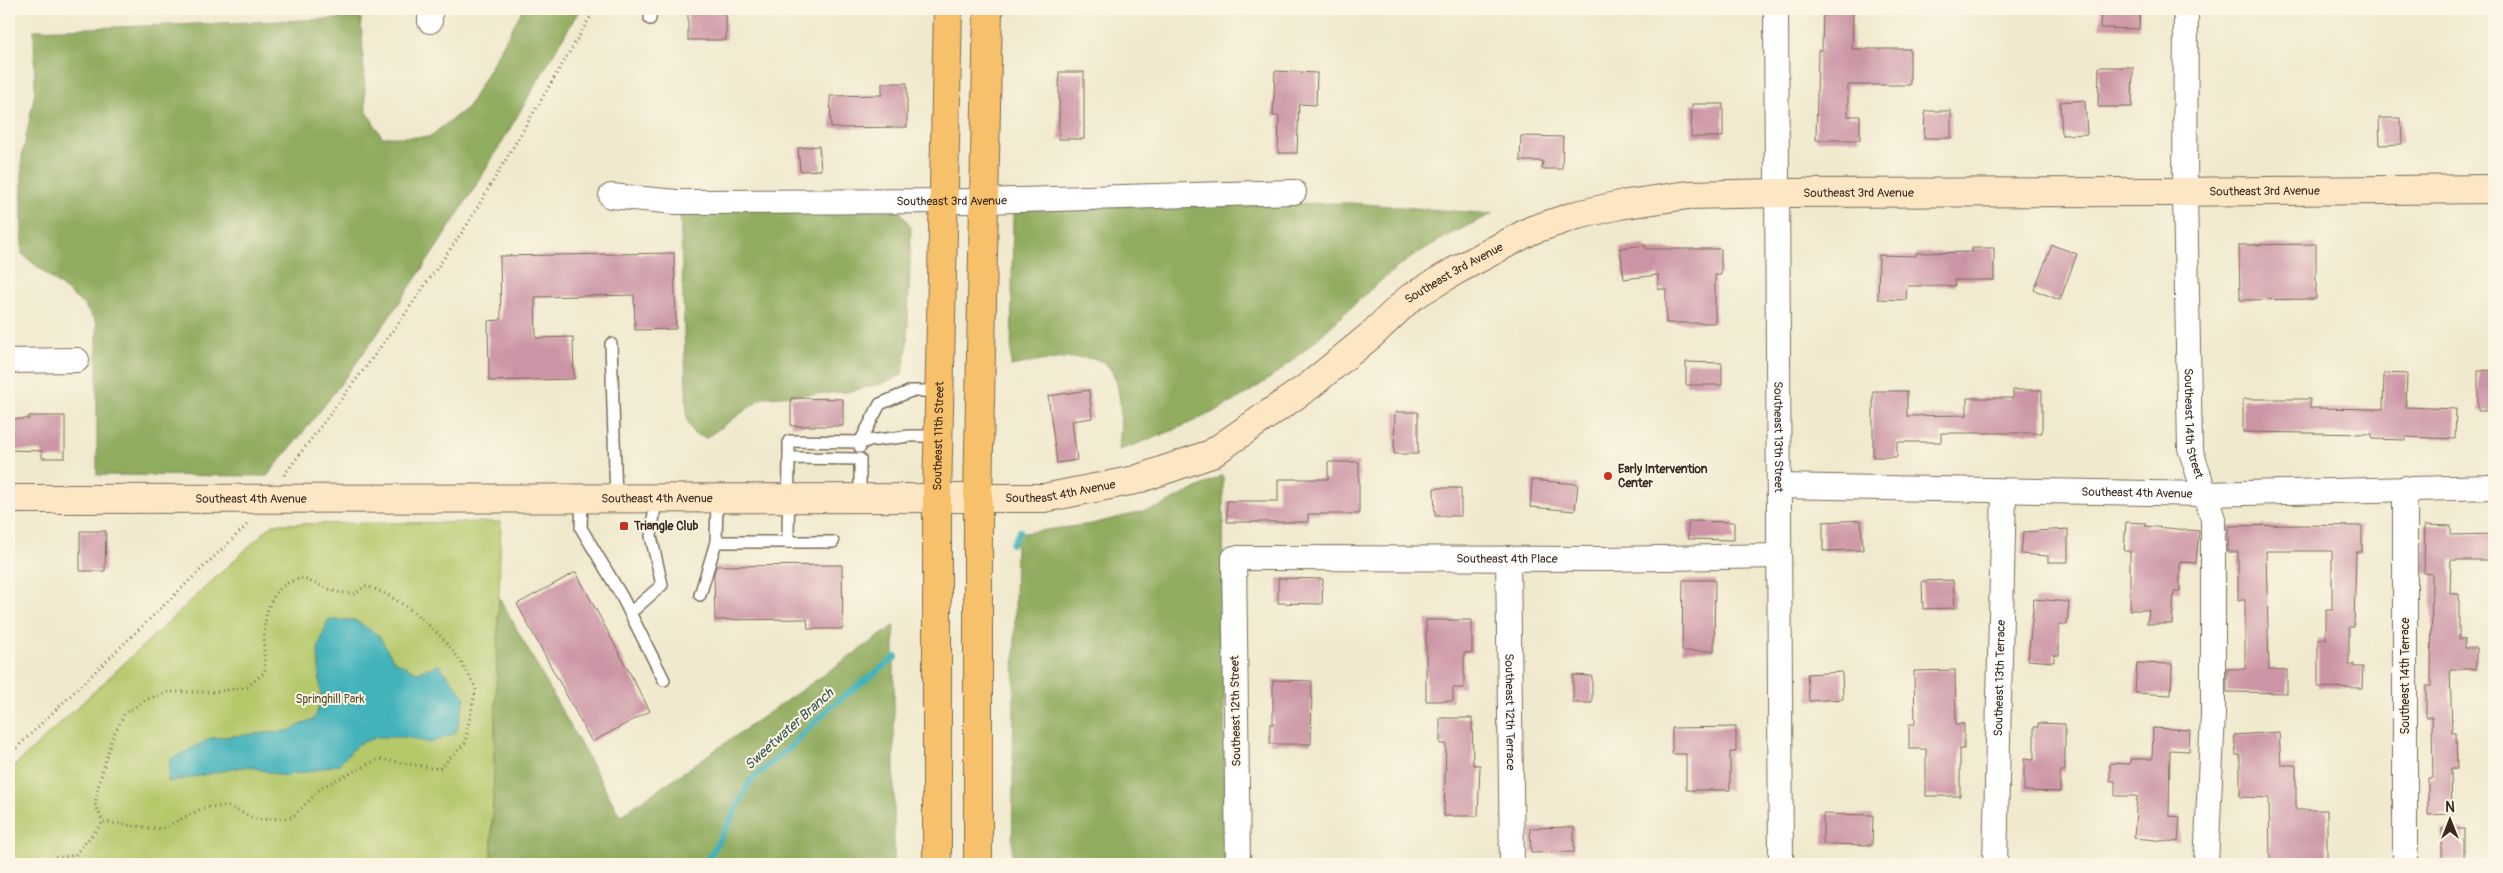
<svg xmlns="http://www.w3.org/2000/svg" width="2503" height="873" font-family="Pangolin,sans-serif">
<rect width="100%" height="100%" fill="#fcf5e5"/>
<filter id="ink" filterUnits="userSpaceOnUse"><feTurbulence type="fractalNoise" baseFrequency=".02" numOctaves="2"/><feDisplacementMap in="SourceGraphic" scale="10" xChannelSelector="R" yChannelSelector="G"/><feConvolveMatrix kernelMatrix="1 2 1 2 8 2 1 2 1" color-interpolation-filters="sRGB"/></filter>
<filter id="wash" filterUnits="userSpaceOnUse"><feTurbulence type="fractalNoise" baseFrequency=".0096" numOctaves="4" result="noise"/><feDisplacementMap in="SourceGraphic" scale="20" xChannelSelector="R" yChannelSelector="G"/><feGaussianBlur stdDeviation="1.12" result="paint"/><feColorMatrix in="noise" values="0 0 0 0 0 0 0 0 0 0 0 0 0 0 0 0 0 1.4 0 .05"/><feComposite in="paint" operator="in"/></filter>
<g filter="url(#wash)">
<rect width="100%" height="100%" fill="#f0e9cd"/>
<polygon fill="#b5c86b" stroke="#787944" points="501,522 491,864 9,864 9,771 273,524"/>
<g fill="#90ac5f" stroke="#666b3e">
<path d="M 523,9 L 580,9 C 539,77 501,147 458,214 C 400,305 337,394 267,476 L 97,475 L 97,323 L 84,305 L 22,254 L 22,157 L 35,92 L 34,30 L 361,18 L 366,110 L 382,137 L 429,137 L 468,107 Z"/>
<path d="M 1351,203 L 1492,214 C 1454,232 1417,250 1384,278 C 1346,310 1313,346 1273,376 C 1226,410 1173,432 1119,450 C 1121,429 1125,375 1103,362 C 1085,352 1032,362 1011,366 L 1013,214 L 1024,207 Z"/>
<polygon points="680,206 900,211 911,228 907,348 902,375 884,383 847,392 764,397 706,438 694,434 687,420"/>
<polygon points="1223,475 1225,864 1012,864 1016,534 1092,524 1157,508"/>
<polygon points="499,597 620,816 894,626 894,864 491,864"/>
</g>
<polygon fill="#42b2bb" stroke="#3e6e6c" points="328,620 355,620 379,636 394,661 417,672 439,665 465,697 456,733 430,743 406,737 377,737 358,744 339,764 312,771 283,776 247,766 168,782 170,760 211,738 288,731 315,718 321,699 318,649"/>
<g fill="none" stroke-linecap="round" stroke-linejoin="round">
<g stroke="#42b2bb" stroke-width="6">
<polyline points="1012,544 1020,531"/>
<polyline points="705,864 729,823 750,781 790,747 830,707 896,657"/>
</g>
</g>
<g id="blocks">
<g fill="#cc95a5">
<rect x="688" y="9" width="38" height="31"/>
<polygon points="1823,9 1853,9 1852,49 1910,49 1910,85 1848,85 1848,116 1860,116 1860,140 1816,140 1818,50 1822,50"/>
<polygon points="2101,9 2140,9 2139,29 2100,28"/>
<polygon points="2099,67 2133,67 2132,107 2098,107"/>
<polygon points="1275,71 1317,73 1316,105 1299,104 1297,153 1278,153 1279,116 1273,116"/>
<rect x="1059" y="72" width="25" height="67"/>
<polygon points="882,83 907,83 907,127 831,128 830,96 882,95"/>
<polygon points="2085,100 2087,134 2062,135 2060,102"/>
<polygon points="1692,104 1723,104 1723,137 1691,137"/>
<polygon points="1925,111 1951,111 1951,138 1924,138"/>
<polygon points="2379,118 2401,118 2402,144 2380,145"/>
<polygon points="1521,136 1563,137 1562,169 1542,169 1543,161 1520,161"/>
<polygon points="819,146 821,170 800,171 798,148"/>
<polygon points="2316,244 2316,299 2240,300 2239,245"/>
<polygon points="1645,245 1646,249 1721,249 1721,275 1715,275 1715,323 1666,323 1666,289 1658,289 1658,275 1624,279 1620,248"/>
<polygon points="2052,245 2077,254 2060,300 2034,290"/>
<polygon points="1972,248 1994,248 1994,280 1954,280 1955,286 1907,286 1906,300 1878,299 1879,255 1916,256 1916,253 1972,252"/>
<polygon points="674,253 676,329 635,330 634,295 535,297 536,338 573,337 574,379 489,381 488,321 501,320 500,256"/>
<polygon points="1686,362 1722,363 1722,385 1686,385"/>
<polygon points="2494,370 2494,411 2478,411 2478,371"/>
<polygon points="2384,373 2407,374 2406,407 2456,409 2455,439 2405,437 2405,440 2372,439 2372,434 2243,432 2243,399 2310,399 2310,408 2383,409"/>
<polygon points="1089,390 1092,418 1072,421 1077,460 1057,463 1048,396"/>
<polygon points="2013,390 2042,390 2042,433 1941,433 1941,442 1897,442 1897,457 1873,457 1873,391 1907,391 1907,416 1967,415 1967,398 2013,398"/>
<polygon points="791,398 843,399 843,426 791,426"/>
<polygon points="1395,412 1418,412 1418,454 1394,454"/>
<polygon points="29,416 65,416 65,458 42,458 42,451 9,450 9,419 29,419"/>
<polygon points="1328,462 1359,462 1359,514 1308,514 1308,522 1227,522 1227,501 1278,501 1278,479 1328,479"/>
<polygon points="1532,480 1578,484 1575,511 1530,507"/>
<polygon points="1434,488 1461,488 1461,516 1435,516"/>
<polygon points="1861,520 1863,550 1823,551 1823,522"/>
<polygon points="1688,521 1734,522 1734,540 1688,539"/>
<polygon points="2126,522 2146,523 2145,526 2199,531 2196,563 2180,562 2180,591 2174,591 2172,624 2147,624 2149,610 2130,610 2130,551 2124,551"/>
<polygon points="2300,525 2362,526 2362,552 2356,552 2354,627 2349,627 2349,664 2354,664 2354,667 2363,667 2362,688 2318,687 2318,639 2326,639 2326,610 2332,610 2332,551 2266,551 2269,669 2287,670 2287,693 2227,692 2227,669 2245,669 2245,600 2238,600 2238,552 2228,552 2228,526"/>
<polygon points="2425,525 2451,526 2451,535 2494,534 2494,560 2451,560 2450,594 2459,594 2459,639 2465,639 2465,648 2476,648 2476,669 2450,669 2452,733 2456,733 2457,769 2451,769 2452,814 2428,815 2428,778 2433,778 2432,717 2426,717 2426,686 2431,686 2432,574 2424,573"/>
<polygon points="2068,529 2068,562 2048,562 2048,556 2021,554 2023,532"/>
<polygon points="80,531 106,531 105,571 80,571"/>
<polygon points="842,565 843,629 808,629 807,619 715,620 714,574 716,566"/>
<polygon points="576,572 650,711 592,742 517,604"/>
<polygon points="1278,578 1323,579 1322,604 1278,603"/>
<polygon points="1683,580 1715,580 1714,651 1682,651"/>
<polygon points="1953,580 1955,608 1923,609 1922,581"/>
<polygon points="2034,599 2069,602 2067,625 2059,624 2059,655 2054,655 2054,662 2028,660"/>
<polygon points="1426,620 1472,620 1472,653 1464,653 1464,688 1453,688 1453,701 1426,701"/>
<polygon points="2137,663 2172,664 2171,695 2135,693"/>
<polygon points="1955,670 1956,724 1964,724 1964,749 1960,749 1960,796 1926,796 1926,749 1909,749 1909,724 1915,724 1914,671"/>
<polygon points="1842,672 1843,699 1809,701 1807,674"/>
<polygon points="1573,675 1592,676 1592,703 1573,703"/>
<polygon points="1273,680 1312,681 1311,744 1270,744 1270,724 1273,724"/>
<polygon points="1440,718 1472,718 1473,765 1480,765 1478,816 1444,816 1446,744 1440,744"/>
<polygon points="2038,723 2065,724 2065,771 2060,771 2060,792 2024,791 2024,759 2034,760 2034,727 2038,727"/>
<polygon points="1736,727 1736,752 1730,752 1730,790 1686,790 1686,754 1672,754 1672,728"/>
<polygon points="2153,728 2190,730 2189,751 2170,750 2169,816 2180,817 2178,842 2134,838 2137,796 2115,796 2115,781 2110,781 2110,763 2130,764 2130,759 2152,759"/>
<polygon points="2279,732 2281,765 2296,765 2296,810 2327,810 2327,864 2270,864 2269,798 2240,797 2240,755 2236,755 2234,735"/>
<polygon points="1823,814 1873,815 1872,845 1823,844"/>
<polygon points="1574,827 1574,852 1531,853 1530,828"/>
<rect x="2442" y="829" width="22" height="31"/>
</g>
</g>
</g>
<g filter="url(#ink)">
<use href="#blocks" fill-opacity="0" stroke="#7a6d5b" stroke-width="1"/>
<g fill="none" stroke-linecap="round" stroke-linejoin="round">
<defs>
<g id="lane">
<polyline points="650,19 651,9"/>
<polyline points="611,344 616,499"/>
<polyline points="939,436 910,436 860,442 880,404 911,391 940,391"/>
<polyline points="789,458 789,441 860,442 860,447"/>
<polyline points="582,499 581,528 621,595 664,680"/>
<polyline points="716,542 833,542"/>
<polyline points="788,542 789,458 860,459 860,498"/>
<polyline points="700,595 716,542 717,499"/>
<polyline points="630,613 662,585 651,536 656,499"/>
</g>
<g id="street">
<path id="s1" d="M 1776,9 L 1781,864"/>
<path id="s2" d="M 2186,9 L 2185,192 L 2190,448 L 2213,519 L 2213,714 L 2206,864"/>
<polyline points="430,21 430,9"/>
<path id="s3" d="M 611,196 L 676,202 L 984,201 L 1294,192"/>
<polyline points="9,361 77,360"/>
<path id="s4" d="M 1779,486 L 2206,494 L 2494,487"/>
<polyline points="2405,488 2405,864"/>
<path id="s5" d="M 1508,558 L 1512,864"/>
<path id="s6" d="M 1238,864 L 1234,558 L 1605,559 L 1779,556"/>
<path id="s7" d="M 1995,864 L 2004,492"/>
</g>
<g id="secondary">
<path id="s8" d="M 9,499 L 1044,498 L 1135,480 L 1211,454 L 1309,386 L 1370,336 L 1410,298 L 1455,271 L 1532,230 L 1577,215 L 1620,205 L 1688,195 L 1778,193 L 2164,192 L 2494,189"/>
</g>
<g id="highway">
<path id="s9" d="M 937,864 L 937,498 L 948,9"/>
<polyline points="978,864 978,498 988,9"/>
</g>
</defs>
<use href="#lane" stroke="#7a6d5b" stroke-width="14"/>
<use href="#street" stroke="#7a6d5b" stroke-width="26"/>
<use href="#secondary" stroke="#7a6d5b" stroke-width="30"/>
<use href="#highway" stroke="#7a6d5b" stroke-width="30"/>
<g stroke="#7a6d5b" stroke-width="3" stroke-dasharray="1 4" stroke-linecap="butt">
<polyline points="284,475 401,320 467,225 595,9"/>
<path d="M 301,578 L 337,592 L 355,594 L 365,586 C 397,594 440,631 458,658 C 465,667 470,678 476,688 L 465,743 L 439,769 L 379,759 L 322,787 L 293,817 L 258,820 L 227,806 L 203,808 L 161,829 L 103,822 L 95,804 L 98,787 L 111,741 L 124,714 L 147,699 L 169,692 L 213,692 L 247,687 L 265,672 C 264,645 259,605 283,586 C 288,582 296,580 301,578 Z"/>
<polyline points="9,755 249,523"/>
<polyline points="11,864 75,855 103,822"/>
</g>
<use href="#lane" stroke="#fff" stroke-width="11"/>
<use href="#street" stroke="#fff" stroke-width="24"/>
<use href="#secondary" stroke="#fce6c4" stroke-width="28"/>
<use href="#highway" stroke="#f7c06b" stroke-width="28"/>
</g>
</g>
<g fill="#c8321e" stroke="#fcf5e5" stroke-width="2">
<circle cx="1608" cy="476" r="5"/>
<rect x="619" y="521" width="10" height="10" rx="2.5"/>
</g>
<g text-anchor="middle" dominant-baseline="central" stroke-width="4" stroke-linejoin="round" paint-order="stroke">
<g font-size="12" fill="#3b2a1e" stroke="#fcf5e5">
<text stroke="none"><textPath href="#s8" startOffset="2338">Southeast 3rd Avenue</textPath></text>
<text stroke="none"><textPath href="#s8" startOffset="1932">Southeast 3rd Avenue</textPath></text>
<text stroke="none"><textPath href="#s3" startOffset="341">Southeast 3rd Avenue</textPath></text>
<text stroke="none"><textPath href="#s8" startOffset="1512">Southeast 3rd Avenue</textPath></text>
<text stroke="none"><textPath href="#s2" startOffset="415">Southeast 14th Street</textPath></text>
<text stroke="none"><textPath href="#s9" startOffset="428">Southeast 11th Street</textPath></text>
<text stroke="none"><textPath href="#s1" startOffset="428">Southeast 13th Street</textPath></text>
<text stroke="none"><textPath href="#s8" startOffset="1052">Southeast 4th Avenue</textPath></text>
<text stroke="none"><textPath href="#s4" startOffset="358">Southeast 4th Avenue</textPath></text>
<text stroke="none"><textPath href="#s8" startOffset="648">Southeast 4th Avenue</textPath></text>
<text stroke="none"><textPath href="#s8" startOffset="242">Southeast 4th Avenue</textPath></text>
<text stroke="none"><textPath href="#s6" startOffset="579">Southeast 4th Place</textPath></text>
<text transform="translate(2405 676) rotate(-90)">Southeast 14th Terrace</text>
<text stroke="none"><textPath href="#s7" startOffset="186">Southeast 13th Terrace</textPath></text>
<text transform="translate(1236 711) rotate(-91)">Southeast 12th Street</text>
<text stroke="none"><textPath href="#s5" startOffset="154">Southeast 12th Terrace</textPath></text>
</g>
<g font-size="12" font-weight="bold" fill="#3b2a1e" stroke="#fcf5e5" text-anchor="start">
<text x="1618" y="469">Early Intervention<tspan x="1618" dy="14">Center</tspan></text>
<text x="634" y="526">Triangle Club</text>
</g>
<g font-size="12" fill="#5a5231" stroke="#fcf5e5">
<text x="330" y="699">Springhill Park</text>
</g>
<g font-size="14" font-style="italic" fill="#3d5a55" stroke="#fcf5e5">
<text transform="translate(789 729) rotate(-42)">Sweetwater Branch</text>
</g>
</g>
<rect width="2503" height="873" fill="none" stroke="#fcf5e5" stroke-width="30"/>
<g transform="translate(2450 820)" stroke="#fcf5e5" stroke-width="4" paint-order="stroke">
<path d="M0-4L9 19L0 12L-9 19Z" fill="#3b2a1e"/>
<text y="-8" font-size="14" font-weight="bold" text-anchor="middle" fill="#3b2a1e">N</text>
</g>
</svg>
